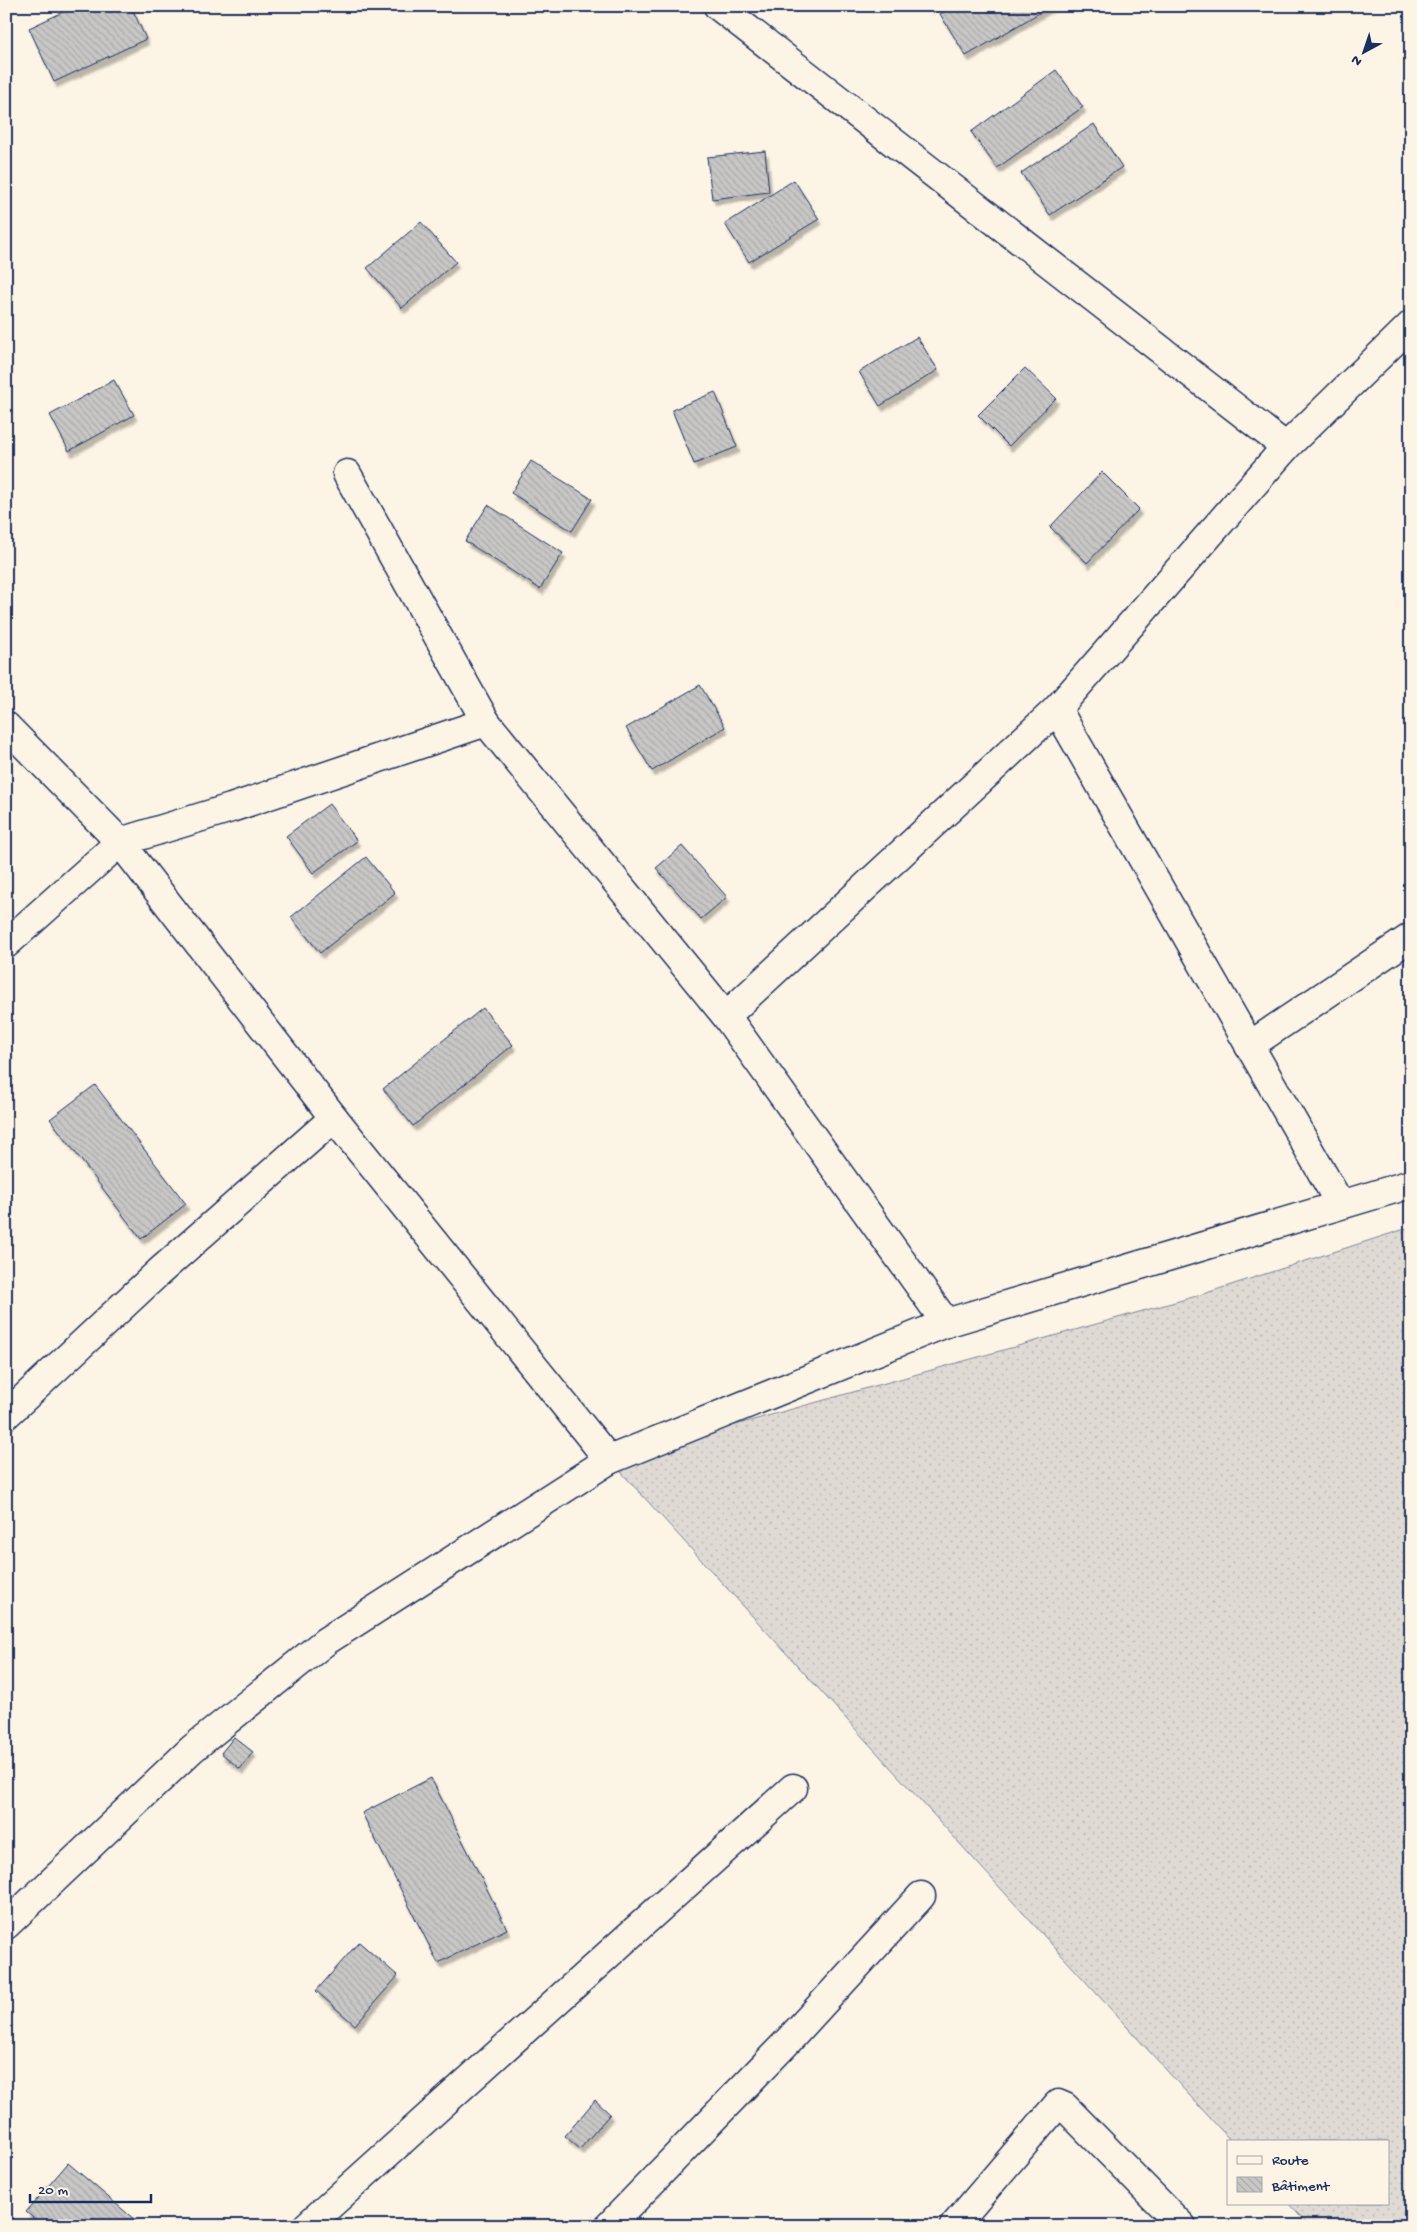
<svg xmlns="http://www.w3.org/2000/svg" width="1417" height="2232" font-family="'Gochi Hand',sans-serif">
<defs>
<pattern id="grass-dots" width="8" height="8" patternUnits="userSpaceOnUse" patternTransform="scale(1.25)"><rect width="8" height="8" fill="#dfdbd4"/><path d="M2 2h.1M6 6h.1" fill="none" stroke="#bfbcb8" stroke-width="1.8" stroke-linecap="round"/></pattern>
<pattern id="building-back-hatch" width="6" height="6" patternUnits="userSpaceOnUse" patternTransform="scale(1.25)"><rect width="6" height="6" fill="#c8c7c6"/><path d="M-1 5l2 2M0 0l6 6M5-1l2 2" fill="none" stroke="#ababac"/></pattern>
<filter id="shadow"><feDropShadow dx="3" dy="5.5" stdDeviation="1" flood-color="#0004"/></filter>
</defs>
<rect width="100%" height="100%" fill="#fcf5e5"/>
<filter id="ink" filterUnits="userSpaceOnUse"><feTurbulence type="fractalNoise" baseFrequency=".02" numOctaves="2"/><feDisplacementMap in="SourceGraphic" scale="10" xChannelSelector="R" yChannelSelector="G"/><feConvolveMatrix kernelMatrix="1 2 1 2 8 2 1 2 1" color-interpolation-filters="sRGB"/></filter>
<g filter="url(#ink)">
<polygon fill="url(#grass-dots)" stroke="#7d8599" points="1411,1227 1411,2226 1309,2226 1288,2203 1388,2203 1388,2141 1231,2141 610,1460 1200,1295"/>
<g fill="url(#building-back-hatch)" stroke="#1b2f5e" filter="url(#shadow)">
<polygon points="76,6 131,6 146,39 54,82 29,28"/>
<polygon points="953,6 1051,6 966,56 940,14"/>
<polygon points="1056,70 1083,107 997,168 971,132"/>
<polygon points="1094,124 1122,167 1050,215 1021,173"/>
<polygon points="765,151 769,192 712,199 707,157"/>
<polygon points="794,180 819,219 749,262 725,224"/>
<polygon points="421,222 456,262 402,308 367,268"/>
<polygon points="917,337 938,370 880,406 859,372"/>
<polygon points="1025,368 1056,398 1009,446 978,415"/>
<polygon points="114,380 134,415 69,451 50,415"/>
<polygon points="715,392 737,447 694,464 672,410"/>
<polygon points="531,461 592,499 572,531 511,493"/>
<polygon points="1102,472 1139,509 1087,563 1050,527"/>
<polygon points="488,505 563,553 540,589 465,541"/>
<polygon points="700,685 725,727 652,771 626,728"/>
<polygon points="329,804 357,841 313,873 286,836"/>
<polygon points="682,846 727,897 701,919 656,868"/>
<polygon points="366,857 395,893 320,953 291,917"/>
<polygon points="483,1008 513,1045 413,1126 383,1089"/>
<polygon points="95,1085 186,1204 141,1239 50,1119"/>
<polygon points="234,1737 253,1752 240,1769 221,1753"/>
<polygon points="431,1778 507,1929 438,1963 362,1813"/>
<polygon points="359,1942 398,1976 355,2025 316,1991"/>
<polygon points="595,2100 610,2114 580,2149 565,2136"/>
<polygon points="68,2163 142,2226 43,2226 26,2212"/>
</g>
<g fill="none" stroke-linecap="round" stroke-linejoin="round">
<defs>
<g id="minor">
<polyline points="718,6 1286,447"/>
<polyline points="347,474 486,722 726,1016 946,1323"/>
<polyline points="1057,709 1340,1204"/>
<polyline points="6,726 120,842 334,1118 609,1460"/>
<polyline points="6,944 120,842 231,808 486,722"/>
<polyline points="726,1016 1057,709 1286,447 1411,325"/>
<polyline points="1249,1046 1411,937"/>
<polyline points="6,1415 159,1272 334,1118"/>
<polyline points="6,1925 192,1749 326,1641 609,1460 946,1323 1411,1184"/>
<polyline points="307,2226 793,1788"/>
<polyline points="609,2226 789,2040 921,1896"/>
<polyline points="954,2226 1058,2104 1065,2107 1182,2226"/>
</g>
</defs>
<use href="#minor" stroke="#1b2f5e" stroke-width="31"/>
<use href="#minor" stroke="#fcf5e5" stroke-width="28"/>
</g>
</g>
<rect width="1417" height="2232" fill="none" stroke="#fcf5e5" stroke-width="25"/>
<rect x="12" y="12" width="1392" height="2207" fill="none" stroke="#1b2f5e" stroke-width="2" filter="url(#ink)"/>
<rect x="1227" y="2140" width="162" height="65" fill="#fcf5e5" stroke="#a2a6af"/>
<rect x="1237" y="2156" width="25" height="8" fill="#fcf5e5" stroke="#a2a6af"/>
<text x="1272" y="2164" font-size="15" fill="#1b2f5e">Route</text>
<rect x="1237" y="2177" width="25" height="15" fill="url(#building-back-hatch)" stroke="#a2a6af"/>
<text x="1272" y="2190" font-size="15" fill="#1b2f5e">Bâtiment</text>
<g transform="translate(1364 52) rotate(220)" stroke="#fcf5e5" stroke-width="4" paint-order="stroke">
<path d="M0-4L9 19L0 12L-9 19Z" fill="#1b2f5e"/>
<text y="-8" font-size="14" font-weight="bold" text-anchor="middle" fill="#1b2f5e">N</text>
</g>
<path d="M30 2194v8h121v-8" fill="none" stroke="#1b2f5e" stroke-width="2.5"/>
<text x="38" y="2194" font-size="15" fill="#1b2f5e" stroke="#fcf5e5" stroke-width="4" paint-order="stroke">20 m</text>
</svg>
